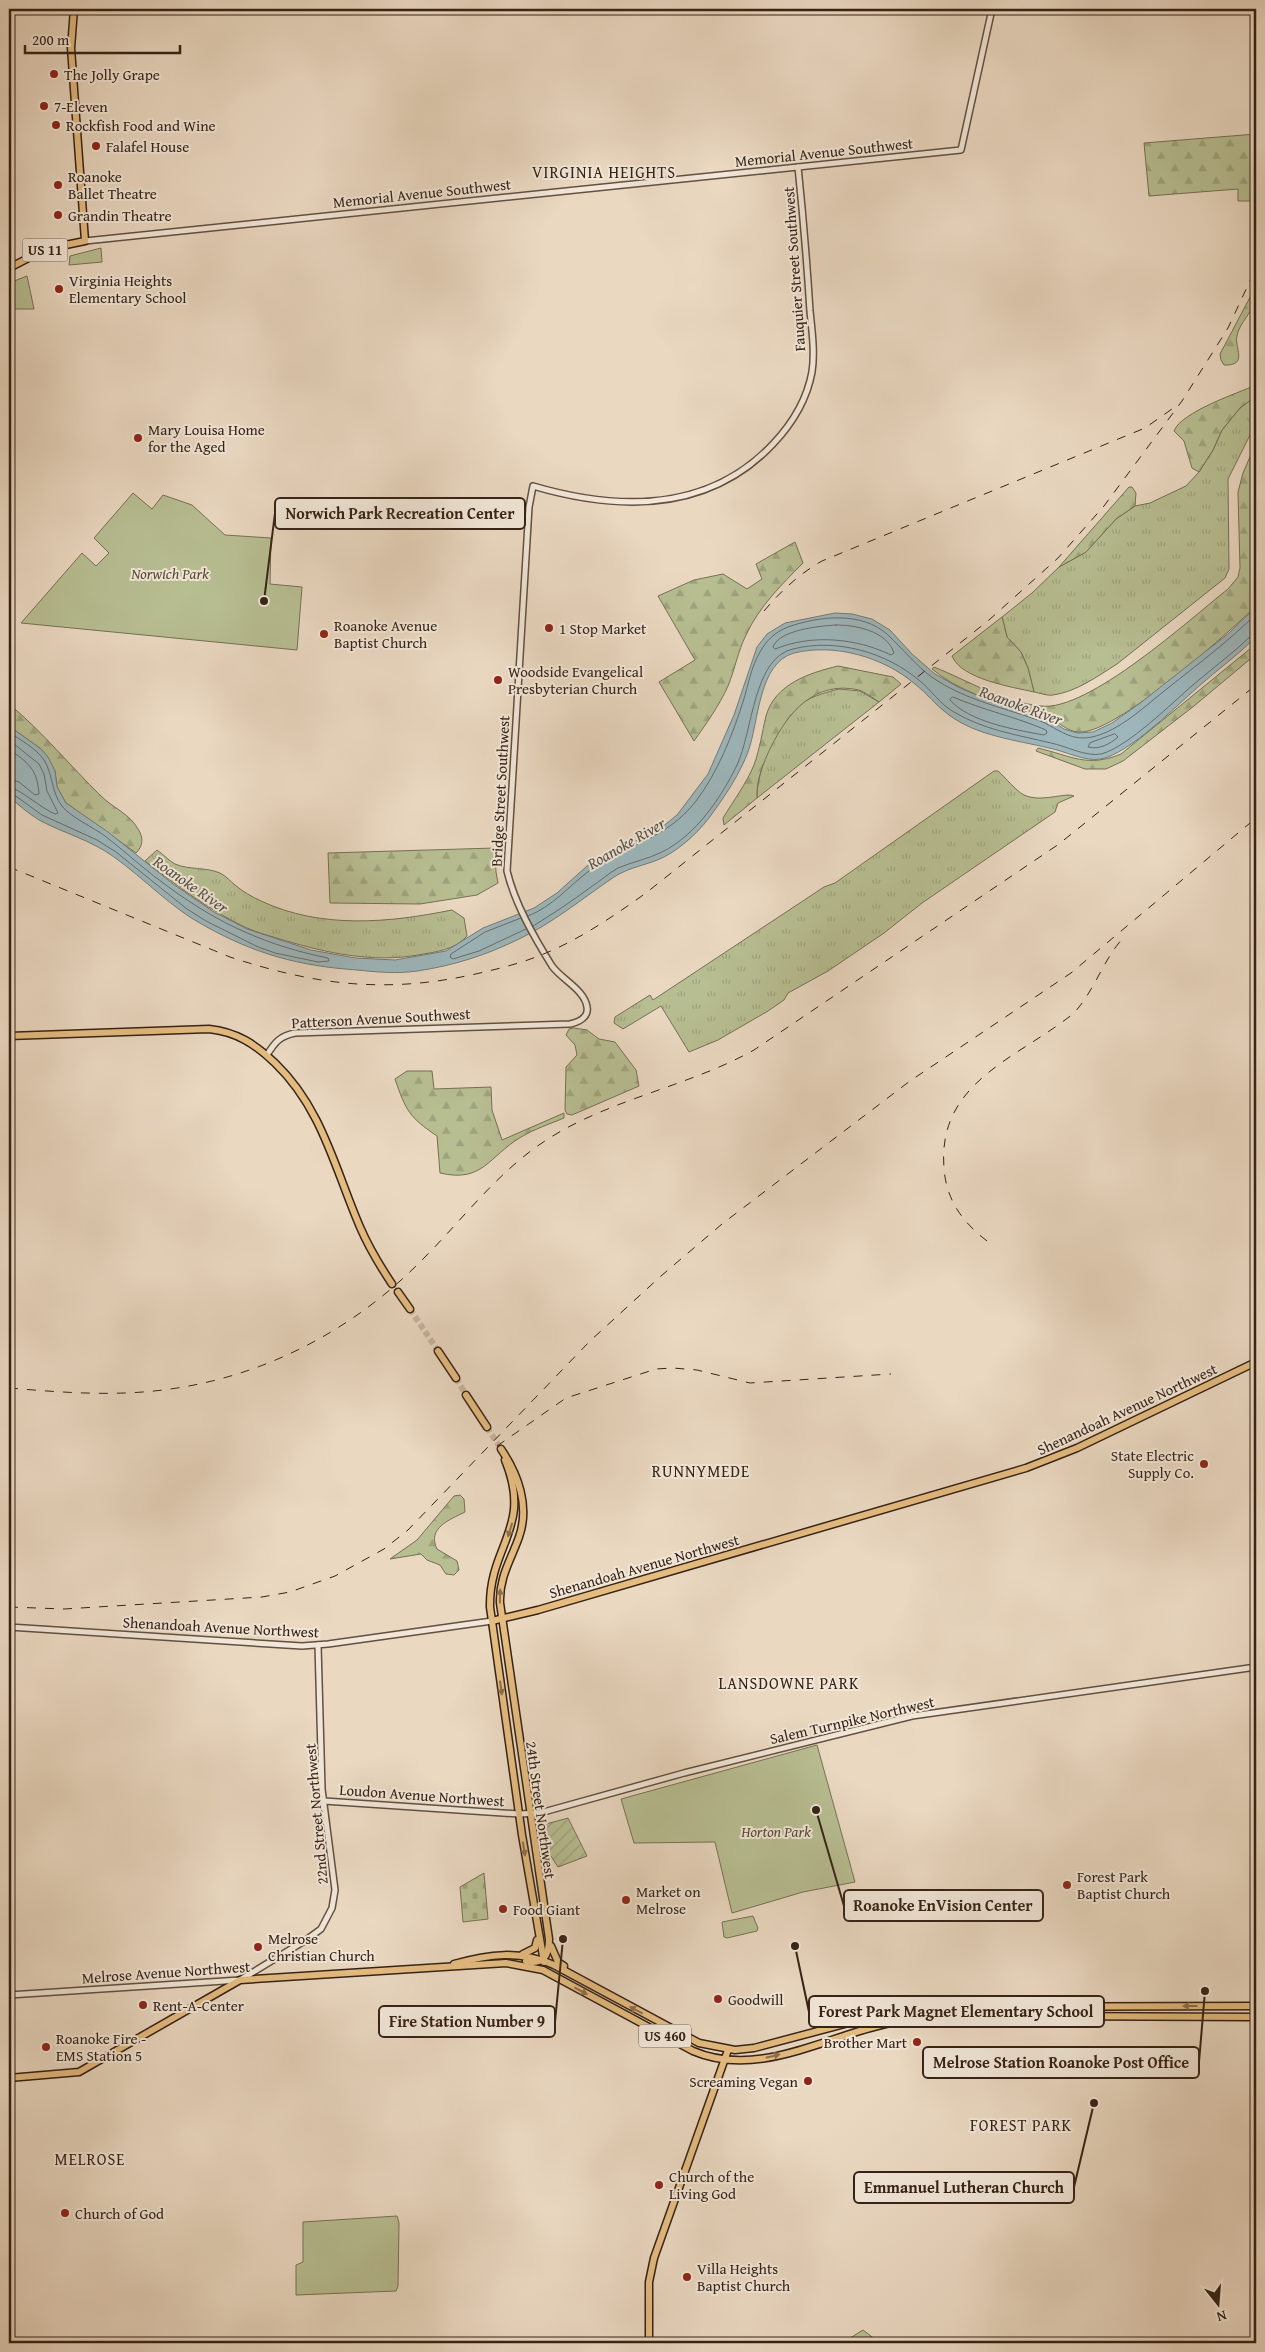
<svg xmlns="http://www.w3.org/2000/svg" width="1265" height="2352" font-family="'Gentium Book Plus',serif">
<defs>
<pattern id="grass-tufts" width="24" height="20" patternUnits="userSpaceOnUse" patternTransform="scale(1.25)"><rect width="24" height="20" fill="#b7be92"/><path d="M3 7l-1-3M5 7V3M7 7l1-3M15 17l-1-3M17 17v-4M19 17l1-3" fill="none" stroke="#9ea37d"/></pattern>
<pattern id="forest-firs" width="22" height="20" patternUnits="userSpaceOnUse" patternTransform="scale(1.25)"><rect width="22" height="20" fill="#b7be92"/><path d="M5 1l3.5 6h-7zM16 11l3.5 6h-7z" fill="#9ea37d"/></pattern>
<pattern id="cemetery-stones" width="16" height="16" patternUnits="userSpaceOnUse" patternTransform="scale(1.25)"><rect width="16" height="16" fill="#b7be92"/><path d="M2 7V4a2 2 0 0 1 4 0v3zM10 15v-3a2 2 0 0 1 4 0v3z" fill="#9ea37d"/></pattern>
<pattern id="garden-furrows" width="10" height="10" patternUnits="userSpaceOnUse" patternTransform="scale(1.25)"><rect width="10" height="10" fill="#b7be92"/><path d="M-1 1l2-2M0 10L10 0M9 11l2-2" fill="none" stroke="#9ea37d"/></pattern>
</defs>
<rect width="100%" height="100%" fill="#ead8c1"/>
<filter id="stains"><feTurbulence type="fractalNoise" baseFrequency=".004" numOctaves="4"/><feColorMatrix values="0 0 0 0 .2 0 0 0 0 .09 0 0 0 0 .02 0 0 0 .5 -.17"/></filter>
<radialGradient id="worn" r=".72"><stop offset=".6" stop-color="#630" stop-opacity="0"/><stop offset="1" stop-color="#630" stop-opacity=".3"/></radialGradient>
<g fill="url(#grass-tufts)" stroke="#767054">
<path d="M 1256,396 L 1256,423 L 1228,479 L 1229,569 L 1225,578 L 1117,664 C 1098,676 1076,692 1053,695 C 1047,696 1040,693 1034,692 L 1028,668 L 1021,652 L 1007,637 L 1002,617 L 1032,593 L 1059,567 L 1086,552 L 1116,519 L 1135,506 L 1150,503 L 1186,486 L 1199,472 L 1213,450 L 1222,430 L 1240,408 Z"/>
<path d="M 839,689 L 860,691 L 879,702 L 757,798 C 756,773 776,724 796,707 C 809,697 823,693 839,689 Z"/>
<path d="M 994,771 L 998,771 C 1006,778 1015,790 1024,795 C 1041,803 1066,792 1074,796 L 1058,803 L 1055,812 L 922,903 L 884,933 L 828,971 L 788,993 L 784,1000 L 768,1011 L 718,1040 L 689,1052 L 661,1006 L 623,1029 L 614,1023 L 615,1017 L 650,995 L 653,1000 L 824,887 L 835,883 Z"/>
<path d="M 157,850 C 163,854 169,861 175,864 C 189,870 206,867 220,873 C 226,876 230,881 235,885 C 242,891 252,897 261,901 C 321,929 388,923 452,910 L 464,918 L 467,936 C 455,950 435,952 418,955 C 372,963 327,953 283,940 C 271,936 258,933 247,928 C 210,911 177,886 145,861 Z"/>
</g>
<g fill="url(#forest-firs)" stroke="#767054">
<polygon points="1256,134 1256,201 1238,201 1238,189 1149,196 1144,143"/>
<path d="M 1256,286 L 1256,307 L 1252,308 C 1248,316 1238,327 1237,336 C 1234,347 1249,366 1224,365 L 1221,360 L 1220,354 Z"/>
<path d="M 1256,385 L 1256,396 L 1240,408 L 1222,430 L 1213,450 L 1199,472 L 1192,468 L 1184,441 L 1174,431 C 1181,412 1238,393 1256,385 Z"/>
<path d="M 1256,443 L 1256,606 C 1228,633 1114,736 1078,732 C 1067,731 1060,723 1051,719 C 1042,715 1034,712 1025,710 C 993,702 957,690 932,669 L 934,667 C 969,681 1002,702 1041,706 C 1088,712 1190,619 1228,589 L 1238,577 L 1240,568 L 1238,492 L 1243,473 Z"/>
<polygon points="1129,487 1132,487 1136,493 1135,506 1116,519 1086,552 1059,567"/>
<path d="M 795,542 L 803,563 C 781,585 759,607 746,635 C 738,651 735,669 728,686 C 719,706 706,724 694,741 L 659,682 L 695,660 L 658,596 L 694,580 L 723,574 L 747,589 L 762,579 L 756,564 Z"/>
<path d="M 1002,617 L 1007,637 L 1021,652 L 1028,668 L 1034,692 C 1012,687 961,679 952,656 Z"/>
<path d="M 1256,644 L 1255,655 L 1194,706 L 1123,761 L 1106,769 L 1085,769 L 1036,751 L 1038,748 C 1072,756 1087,768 1121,754 Z"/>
<path d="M 838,666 L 893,677 L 901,684 L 879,702 C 873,698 865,692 859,690 C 815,680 788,712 771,747 C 763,763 756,781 757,798 L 724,825 L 723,818 C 734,800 746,784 754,765 C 760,748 762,733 766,716 C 775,684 809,673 838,666 Z"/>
<path d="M 9,704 C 43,732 70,766 101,796 C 113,808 130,814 138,829 C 144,838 143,846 136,853 L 66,803 L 57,787 L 55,771 L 41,749 L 9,726 Z"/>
<polygon points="495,848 496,872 498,883 477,895 420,904 330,903 328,853"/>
<polygon points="574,1028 587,1030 599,1039 615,1042 636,1070 639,1086 572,1115 567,1114 565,1110 566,1067 577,1055 575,1045 566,1035 569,1029"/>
<path d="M 407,1071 L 432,1071 L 434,1089 L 491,1087 L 492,1110 L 502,1140 L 564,1113 L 564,1118 C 550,1124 534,1129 521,1137 C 488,1157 483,1183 440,1173 L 437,1136 C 409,1117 406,1111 395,1079 Z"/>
<path d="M 460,1495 L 464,1499 L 465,1512 C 449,1520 427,1528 437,1549 L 457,1561 L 459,1570 L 454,1575 L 446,1574 L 440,1565 L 427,1560 L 421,1554 L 390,1559 L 417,1540 L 454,1496 Z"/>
</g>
<polygon fill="url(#cemetery-stones)" stroke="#767054" points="484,1873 488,1919 463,1922 460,1887"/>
<g fill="#b7be92" stroke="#767054">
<polygon points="101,248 102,262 69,265 70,256"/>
<polygon points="27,276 34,309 9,309 9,283"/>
<polygon points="133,493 152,509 163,495 192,505 225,535 271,538 270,584 302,587 297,650 21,623 82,553 96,566 109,553 94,538"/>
<polygon points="817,1745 855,1882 803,1892 732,1913 715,1842 634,1843 621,1799"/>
<polygon points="753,1916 758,1928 757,1931 727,1938 724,1937 722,1922"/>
<polygon points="397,2216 399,2223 398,2286 396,2291 296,2295 296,2265 303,2262 303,2222"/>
<polygon points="863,2330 880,2343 842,2343"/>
</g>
<polygon fill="url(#garden-furrows)" stroke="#767054" points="568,1818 587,1856 558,1867 543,1844 541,1830 546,1824"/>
<path fill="#9db7bd" stroke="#737b7a" d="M 1256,607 L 1256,637 C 1238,655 1217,670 1198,687 C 1175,707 1130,753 1101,759 C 1085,762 1065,751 1049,748 C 1016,740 977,736 949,715 C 936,706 927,693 915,684 C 883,657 835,643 794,653 C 758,663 759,722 748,752 C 740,773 727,793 714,811 C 702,829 683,847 664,857 C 648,865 629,867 614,877 C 583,898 553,923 519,939 C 487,955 452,966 417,971 C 397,974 377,972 357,970 C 299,966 255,954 205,926 C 171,908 145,879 114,857 C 91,840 63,833 39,820 C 28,813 18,805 9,796 L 9,726 L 41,749 L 48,757 L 55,771 L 57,787 L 66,803 L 108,832 L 173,884 L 214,912 L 247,929 L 311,950 L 355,958 L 395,960 L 446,951 L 483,928 L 534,908 L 557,893 L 587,866 L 661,828 L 677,815 L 708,774 L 734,715 L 757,647 L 767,634 L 785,623 L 835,613 L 852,614 L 872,619 L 890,630 L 912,654 L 935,674 L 958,687 L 983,698 L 1036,714 L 1052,721 L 1064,729 L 1077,733 L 1093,732 L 1112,723 L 1139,704 L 1229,633 Z"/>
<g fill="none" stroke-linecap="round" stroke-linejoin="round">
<g stroke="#696c6a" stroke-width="1">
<path d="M 836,625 C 856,625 887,631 894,653 L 891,655 C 856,638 812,634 775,649 L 773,647 C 779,630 819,626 836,625 Z"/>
<path d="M 953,697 C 983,710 1016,717 1046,730 L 1047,733 L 1044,735 C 1016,730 969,722 950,700 Z"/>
<path d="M 9,732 C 20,740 36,748 44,760 C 53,774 51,792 62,806 C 70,817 93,827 105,836 C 127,853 147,872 170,888 C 219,924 268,946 328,958 L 329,961 L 318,962 L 275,953 L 256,946 L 206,921 L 187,909 L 116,852 L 97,840 L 42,815 L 13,794 L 9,793"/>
<path d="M 1115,734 L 1118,737 C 1110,744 1099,750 1088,747 L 1090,743 Z"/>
<path d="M 9,740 L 39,764 L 44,774 L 47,791 L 58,813 L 55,814 C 42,809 19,788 9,787"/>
<path d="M 9,749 C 28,763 37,768 39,794 L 35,795 L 19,782 L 9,779"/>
<path d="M 528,916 C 552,907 569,886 589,871 C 626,844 666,840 696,801 C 718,772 732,736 743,702 C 748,686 751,667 760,652 C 766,641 775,632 788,627 C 819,616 862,611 888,635 C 903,649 916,666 933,678 C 964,699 1000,707 1035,719 C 1056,726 1068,742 1092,737 C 1120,731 1146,705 1168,688 C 1198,664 1229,641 1256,614"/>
<polyline points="521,918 485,932 451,954 450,957 453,959 479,951 526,929"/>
<path d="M 533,926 C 553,914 572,901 591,887 C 600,881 609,873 618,868 C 632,862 648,859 662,852 C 696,835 721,798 737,765 C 753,731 753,658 793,649 C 836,638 886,652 920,681 C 931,690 941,705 954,712 C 984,730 1018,735 1051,743 C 1066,746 1086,757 1101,754 C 1128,747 1172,703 1194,684 C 1213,668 1233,653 1251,636 L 1256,634"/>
</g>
<g stroke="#c6b49f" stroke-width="6" stroke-dasharray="6 3" stroke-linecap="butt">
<polyline points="410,1309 438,1351"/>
<polyline points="456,1378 466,1395"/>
<polyline points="487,1427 501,1449"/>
</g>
<defs>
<g id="minor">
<polyline points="85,241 961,150 992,9"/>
<path d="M 267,1055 C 275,1042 280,1036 295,1033 L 570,1024 C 579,1022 589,1017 587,1007 C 585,990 561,979 552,966 C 534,937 515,904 507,871 L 529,507 L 533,486 C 618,511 708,513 773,444 C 792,424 807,399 812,372 C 815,352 812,331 810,311 C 807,263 803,215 798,167"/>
<polyline points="9,1627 302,1646 328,1644 492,1621"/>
<polyline points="324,1801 519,1814 540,1813 684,1773 912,1716 1256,1667"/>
<polyline points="9,1995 240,1980 306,1940 321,1929 332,1908 335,1890 322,1789 318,1645"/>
</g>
<g id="major">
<polyline points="9,268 46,249 85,241 71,48 74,9"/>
<path d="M 9,1036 L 209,1029 C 237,1032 255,1044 275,1063 C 322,1108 335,1169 360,1227 C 369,1248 380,1266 392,1284"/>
<polyline points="398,1292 410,1309"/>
<polyline points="438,1351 456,1378"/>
<polyline points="466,1395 487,1427"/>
<path d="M 501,1449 C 518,1474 530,1506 519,1537 C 511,1560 499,1577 500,1603 L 549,1939 C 549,1955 544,1965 526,1961"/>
<path d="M 505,1460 C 533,1528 489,1545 490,1607 L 522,1835 L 544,1962"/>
<polyline points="492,1621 538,1610 1026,1468 1077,1448 1256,1362"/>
<polyline points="551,1946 558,1962 564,1966"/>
<polyline points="523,1954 535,1948 537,1940"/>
<path d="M 454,1964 C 489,1954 519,1950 554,1965 L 699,2043 L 735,2050 L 754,2048 L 886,2013 L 925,2007 L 1256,2006"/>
<path d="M 9,2078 L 79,2072 L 240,1980 L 506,1963 L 543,1970 L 693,2051 C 758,2079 826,2036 890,2023 C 938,2014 988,2016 1037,2016 C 1110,2016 1183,2017 1256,2017"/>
<polyline points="649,2343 649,2282 654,2258 728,2050"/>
</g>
</defs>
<use href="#minor" stroke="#625041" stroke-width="8"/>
<use href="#major" stroke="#352216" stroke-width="9"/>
<use href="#minor" stroke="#f1e6d7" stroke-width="5"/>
<use href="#major" stroke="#e5bc80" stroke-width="6"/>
<g stroke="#352216" stroke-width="1" stroke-dasharray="9 9" stroke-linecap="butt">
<path d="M 764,611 C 781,591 799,574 822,561 L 1145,428 L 1172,409"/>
<path d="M 9,867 L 230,957 C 318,986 389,994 480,973 C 502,968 525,962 546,953 C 582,938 615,915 646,893 L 989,620 L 1058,558 L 1104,506 L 1182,401 L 1228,328 L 1256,268"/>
<path d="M 987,1241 C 962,1222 946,1199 944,1168 C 937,1081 1019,1058 1074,1013 C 1095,990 1103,960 1123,938"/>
<path d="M 9,1388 C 57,1392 106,1396 154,1391 C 254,1381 347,1335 418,1264 C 458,1225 493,1177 539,1145 C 603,1100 686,1088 754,1050 L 1059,844 L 1256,685"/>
<polyline points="497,1446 566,1398 656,1369 673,1368 697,1370 750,1383 891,1374"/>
<polyline points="9,1607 64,1609 262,1597 290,1592 335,1576 384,1549 408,1530 590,1341 661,1276 722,1224 910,1081 1071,973 1256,818"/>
</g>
</g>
<defs><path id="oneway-solid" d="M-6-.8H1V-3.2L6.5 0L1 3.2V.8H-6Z" transform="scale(1.25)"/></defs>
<g fill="#8d6f4b">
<use href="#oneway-solid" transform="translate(510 1530) rotate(107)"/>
<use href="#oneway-solid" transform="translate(500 1596) rotate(-89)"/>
<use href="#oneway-solid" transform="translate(501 1688) rotate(82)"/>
<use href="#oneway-solid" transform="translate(524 1849) rotate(81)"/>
<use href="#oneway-solid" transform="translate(581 1991) rotate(29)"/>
<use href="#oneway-solid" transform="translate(1190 2006) rotate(180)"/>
<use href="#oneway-solid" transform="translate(636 2010) rotate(-152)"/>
<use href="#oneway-solid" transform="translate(773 2056) rotate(-14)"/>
</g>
<g fill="#8f2418" stroke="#f1e6d7" stroke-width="2">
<circle cx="54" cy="74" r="5"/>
<circle cx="44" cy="106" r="5"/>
<circle cx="56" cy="125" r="5"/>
<circle cx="96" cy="146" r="5"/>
<circle cx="58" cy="185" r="5"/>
<circle cx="58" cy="215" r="5"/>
<circle cx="59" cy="289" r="5"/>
<circle cx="138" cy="438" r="5"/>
<circle cx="549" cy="628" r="5"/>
<circle cx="324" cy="634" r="5"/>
<circle cx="498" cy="680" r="5"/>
<circle cx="1204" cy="1464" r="5"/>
<circle cx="1067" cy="1885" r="5"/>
<circle cx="626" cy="1900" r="5"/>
<circle cx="503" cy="1909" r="5"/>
<circle cx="258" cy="1947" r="5"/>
<circle cx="718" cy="1999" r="5"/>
<circle cx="143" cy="2005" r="5"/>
<circle cx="917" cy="2042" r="5"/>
<circle cx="46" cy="2047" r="5"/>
<circle cx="808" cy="2081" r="5"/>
<circle cx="659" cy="2185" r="5"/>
<circle cx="65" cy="2213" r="5"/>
<circle cx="687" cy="2277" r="5"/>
</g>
<g text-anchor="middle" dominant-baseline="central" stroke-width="4" stroke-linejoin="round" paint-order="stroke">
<g fill="#f1e6d7" stroke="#6d5d50" stroke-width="1">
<rect x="22.5" y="238.5" width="45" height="23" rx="4"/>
<rect x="639" y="2024.5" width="52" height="23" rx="4"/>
</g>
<g font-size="14" font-weight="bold" fill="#352216">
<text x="45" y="250">US 11</text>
<text x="665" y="2036">US 460</text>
</g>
<g font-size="15" fill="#352216" stroke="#f1e6d7" text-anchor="start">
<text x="64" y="74">The Jolly Grape</text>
<text x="54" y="106">7-Eleven</text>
<text x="66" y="125">Rockfish Food and Wine</text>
<text x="106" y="146">Falafel House</text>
<text x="68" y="176">Roanoke<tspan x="68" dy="17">Ballet Theatre</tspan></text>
<text x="68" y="215">Grandin Theatre</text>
<text x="69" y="280">Virginia Heights<tspan x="69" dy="17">Elementary School</tspan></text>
<text x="148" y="429">Mary Louisa Home<tspan x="148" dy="17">for the Aged</tspan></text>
<text x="334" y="625">Roanoke Avenue<tspan x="334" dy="17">Baptist Church</tspan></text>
<text x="559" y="628">1 Stop Market</text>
<text x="508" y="671">Woodside Evangelical<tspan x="508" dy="17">Presbyterian Church</tspan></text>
<text x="1194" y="1455" text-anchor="end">State Electric<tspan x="1194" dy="17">Supply Co.</tspan></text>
<text x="1077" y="1876">Forest Park<tspan x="1077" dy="17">Baptist Church</tspan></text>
<text x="636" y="1891">Market on<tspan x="636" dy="17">Melrose</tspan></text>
<text x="513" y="1909">Food Giant</text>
<text x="268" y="1938">Melrose<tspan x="268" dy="17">Christian Church</tspan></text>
<text x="728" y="1999">Goodwill</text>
<text x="153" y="2005">Rent-A-Center</text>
<text x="56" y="2038">Roanoke Fire -<tspan x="56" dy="17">EMS Station 5</tspan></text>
<text x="907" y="2042" text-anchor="end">Brother Mart</text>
<text x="798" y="2081" text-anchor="end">Screaming Vegan</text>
<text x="669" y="2176">Church of the<tspan x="669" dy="17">Living God</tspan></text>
<text x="75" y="2213">Church of God</text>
<text x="697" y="2268">Villa Heights<tspan x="697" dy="17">Baptist Church</tspan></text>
</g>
<g font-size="15" fill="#352216" stroke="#f1e6d7">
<text transform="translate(824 152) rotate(-6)">Memorial Avenue Southwest</text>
<text transform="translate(422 193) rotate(-6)">Memorial Avenue Southwest</text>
<text transform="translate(794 269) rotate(-94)">Fauquier Street Southwest</text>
<text transform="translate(500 791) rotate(-87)">Bridge Street Southwest</text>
<text transform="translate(381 1018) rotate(-3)">Patterson Avenue Southwest</text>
<text transform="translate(1127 1409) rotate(-25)">Shenandoah Avenue Northwest</text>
<text transform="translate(644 1566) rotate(-16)">Shenandoah Avenue Northwest</text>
<text transform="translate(221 1627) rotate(3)">Shenandoah Avenue Northwest</text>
<text transform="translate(852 1720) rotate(-13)">Salem Turnpike Northwest</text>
<text transform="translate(422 1795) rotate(4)">Loudon Avenue Northwest</text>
<text transform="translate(541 1810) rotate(82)">24th Street Northwest</text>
<text transform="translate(316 1814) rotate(-95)">22nd Street Northwest</text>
<text transform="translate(166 1972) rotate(-4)">Melrose Avenue Northwest</text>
</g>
<g font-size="15" font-style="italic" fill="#564935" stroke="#f1e6d7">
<text x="170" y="573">Norwich Park</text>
<text x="776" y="1831">Horton Park</text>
</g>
<g font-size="16" letter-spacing="1" fill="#352216" stroke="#f1e6d7">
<text x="604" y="172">VIRGINIA HEIGHTS</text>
<text x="701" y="1471">RUNNYMEDE</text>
<text x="789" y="1683">LANSDOWNE PARK</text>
<text x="1021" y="2125">FOREST PARK</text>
<text x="90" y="2159">MELROSE</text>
</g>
<g font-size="16" font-style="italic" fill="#544f48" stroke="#f1e6d7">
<text transform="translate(1021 705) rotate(20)">Roanoke River</text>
<text transform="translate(626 843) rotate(-30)">Roanoke River</text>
<text transform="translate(191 884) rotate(35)">Roanoke River</text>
</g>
</g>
<path fill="none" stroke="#352216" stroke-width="2" d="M264 601L275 513M816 1810L844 1906M795 1946L809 2012M563 1939L555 2022M1205 1991L1199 2062M1094 2103L1074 2187"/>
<g fill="#352216" stroke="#f1e6d7" stroke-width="2">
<circle cx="264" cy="601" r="5"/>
<circle cx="816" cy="1810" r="5"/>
<circle cx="795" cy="1946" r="5"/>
<circle cx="563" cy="1939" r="5"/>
<circle cx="1205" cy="1991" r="5"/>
<circle cx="1094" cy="2103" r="5"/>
</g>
<g fill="#f1e6d7" stroke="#352216" stroke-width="2">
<rect x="275" y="498" width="250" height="31" rx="5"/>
<rect x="844" y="1890" width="199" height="31" rx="5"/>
<rect x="809" y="1996" width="295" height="31" rx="5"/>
<rect x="379" y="2006" width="176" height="31" rx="5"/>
<rect x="923" y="2047" width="276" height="31" rx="5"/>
<rect x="854" y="2172" width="220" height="31" rx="5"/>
</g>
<g font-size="16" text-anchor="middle" font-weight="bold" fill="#352216">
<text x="400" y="519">Norwich Park Recreation Center</text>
<text x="943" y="1911">Roanoke EnVision Center</text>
<text x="956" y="2017">Forest Park Magnet Elementary School</text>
<text x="467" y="2027">Fire Station Number 9</text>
<text x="1061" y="2068">Melrose Station Roanoke Post Office</text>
<text x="964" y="2193">Emmanuel Lutheran Church</text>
</g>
<rect width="1265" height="2352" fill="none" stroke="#ead8c1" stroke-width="30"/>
<rect x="10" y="10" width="1245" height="2332" fill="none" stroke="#352216" stroke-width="2.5"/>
<rect x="15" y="15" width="1235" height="2322" fill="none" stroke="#352216"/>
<g transform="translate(1218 2304) rotate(163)" stroke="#f1e6d7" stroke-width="4" paint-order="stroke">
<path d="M0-4L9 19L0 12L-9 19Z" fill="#352216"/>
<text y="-8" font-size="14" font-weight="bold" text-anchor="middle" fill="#352216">N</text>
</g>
<path d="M25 45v8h155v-8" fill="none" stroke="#352216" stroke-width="2.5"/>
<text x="32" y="45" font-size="15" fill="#352216" stroke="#f1e6d7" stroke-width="4" paint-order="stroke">200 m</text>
<rect width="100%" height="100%" filter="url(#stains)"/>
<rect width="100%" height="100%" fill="url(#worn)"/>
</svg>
